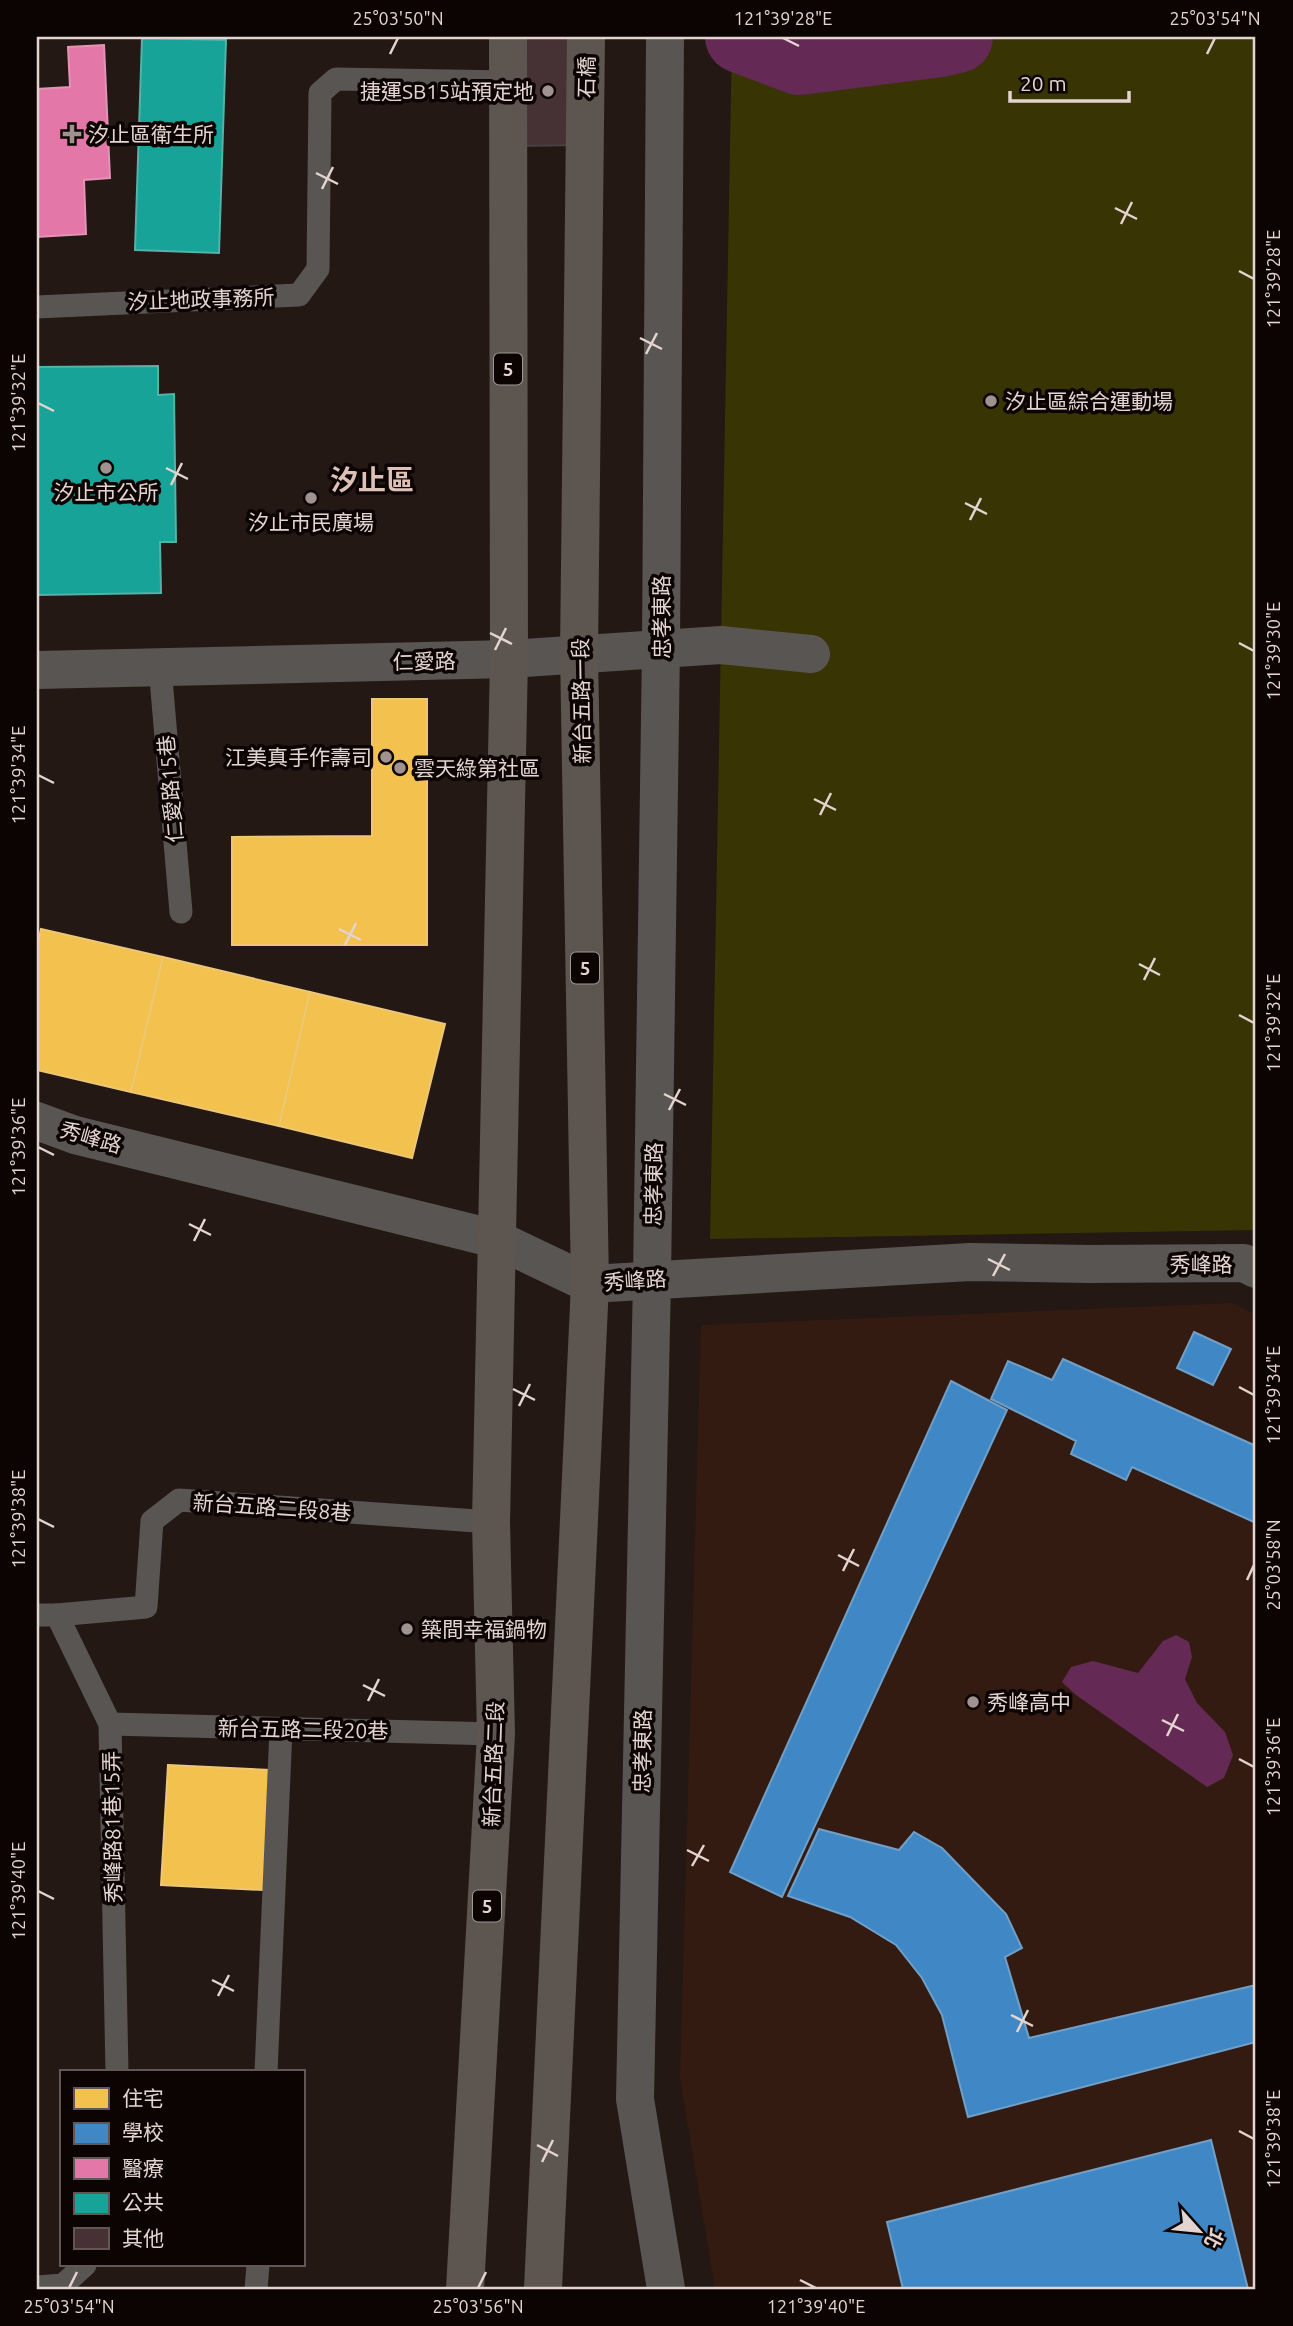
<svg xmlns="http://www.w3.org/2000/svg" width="1293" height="2326" font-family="Ubuntu,'Noto Sans TC',sans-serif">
<rect width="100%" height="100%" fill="#231814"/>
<polygon fill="#331b11" points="1233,1303 1256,1315 1256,2289 715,2289 680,2079 701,1325"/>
<polygon fill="#393404" points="732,37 1256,37 1256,1230 710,1239"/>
<polygon fill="#642a55" points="1176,1635 1189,1642 1192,1657 1185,1679 1197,1703 1225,1732 1233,1755 1224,1778 1207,1787 1076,1695 1062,1682 1071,1667 1093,1661 1138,1673 1163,1641"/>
<g fill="#f2c14e" stroke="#eec775" stroke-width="2">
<polygon points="372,699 427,699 427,945 232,945 232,837 372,836"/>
<polygon points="41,929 163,957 131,1092 37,1070 37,947"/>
<polygon points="163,957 310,992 279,1126 131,1092"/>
<polygon points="310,992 445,1024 412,1158 279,1126"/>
<polygon points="168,1765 270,1770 263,1890 161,1885"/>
</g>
<g fill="#3f88c5" stroke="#709fc8" stroke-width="2">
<polygon points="1194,1332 1231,1349 1213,1385 1177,1368"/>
<polygon points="1063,1359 1256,1446 1256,1523 1132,1467 1126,1480 1071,1454 1076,1441 991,1399 1008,1361 1052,1380"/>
<polygon points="951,1381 1007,1410 782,1897 730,1872"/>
<polygon points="819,1829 899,1850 914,1832 942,1848 1006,1914 1022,1948 1005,1957 1029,2038 1256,1985 1256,2042 968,2117 942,2015 922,1978 896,1945 850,1917 788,1896"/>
<polygon points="1211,2140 1248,2289 903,2289 887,2222"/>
</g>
<polygon fill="#e377a8" stroke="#e393b4" stroke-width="2" points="104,45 110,178 84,180 86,234 37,237 37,89 70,87 68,47"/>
<g fill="#17a398" stroke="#54b2a8" stroke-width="2">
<polygon points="142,38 226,40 219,253 135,250"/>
<polygon points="158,366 158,395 174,394 176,542 160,542 161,593 37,595 37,367"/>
</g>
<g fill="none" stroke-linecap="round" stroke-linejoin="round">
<polyline stroke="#642a55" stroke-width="72" points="741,37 799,59 940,41 957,37"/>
</g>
<polygon fill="#463234" stroke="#4a403f" stroke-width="2" points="518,37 580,37 579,145 517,146"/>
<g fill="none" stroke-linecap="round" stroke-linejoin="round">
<g stroke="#595552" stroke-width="23">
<polyline points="37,307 299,295 318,269 320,93 336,79 508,82"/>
<polyline points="160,667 181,912"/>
<polyline points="37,1615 57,1615 110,1724 117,2072"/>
<polyline points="57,1615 146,1607 152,1521 179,1500 491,1522"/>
<polyline points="110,1724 496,1734"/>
<polyline points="266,2072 281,1729"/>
<polyline points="37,2287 63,2285 85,2265"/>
<polyline points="256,2289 258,2265"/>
</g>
<g stroke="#595552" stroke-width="38">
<polyline points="665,37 661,647 652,1279 635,2099 666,2289"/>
<polyline points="37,670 509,659 721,645 811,654"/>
<polyline points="37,1121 75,1135 496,1239 590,1284 970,1262 1089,1264 1244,1263 1256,1269"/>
</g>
<g stroke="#5c5550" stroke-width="38">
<polyline points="465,2289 496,1734 491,1522 509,659 508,37"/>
<polyline points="543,2289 590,1284 579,653 586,37"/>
</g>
</g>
<path fill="none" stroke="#e3d4cf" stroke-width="2.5" d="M 783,38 L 799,46M 390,54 L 398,38M 1207,54 L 1215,38M 316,173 L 338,184M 322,189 L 333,167M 1115,208 L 1137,219M 1121,224 L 1132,202M 1239,271 L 1254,279M 640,338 L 662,349M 646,354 L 657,333M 38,403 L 54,411M 166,468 L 188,479M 171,485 L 182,463M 965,503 L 987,514M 970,520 L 981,498M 490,633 L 512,644M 1239,643 L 1254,651M 495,650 L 506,628M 38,775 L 54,783M 814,799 L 836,810M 820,815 L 831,793M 339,929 L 361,940M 345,945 L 356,923M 1139,964 L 1160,975M 1144,980 L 1155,958M 1239,1015 L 1254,1023M 664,1094 L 686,1105M 669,1110 L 680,1089M 38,1147 L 54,1155M 189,1224 L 211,1235M 194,1241 L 205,1219M 988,1259 L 1010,1270M 993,1276 L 1005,1254M 1239,1387 L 1254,1395M 513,1389 L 535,1400M 519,1406 L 530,1384M 38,1519 L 54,1527M 838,1555 L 859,1566M 843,1571 L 854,1549M 1247,1580 L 1254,1565M 363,1685 L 385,1696M 368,1701 L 379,1679M 1162,1720 L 1184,1731M 1167,1736 L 1178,1714M 1239,1759 L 1254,1767M 687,1850 L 709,1861M 692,1866 L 704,1845M 38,1891 L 54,1899M 212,1980 L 234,1991M 218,1996 L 229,1975M 1011,2015 L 1033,2026M 1017,2032 L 1028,2010M 1239,2131 L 1254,2139M 537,2145 L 558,2156M 542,2162 L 553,2140M 800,2280 L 816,2288M 69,2288 L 77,2272M 478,2288 L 486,2272"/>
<g fill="#a0928e" stroke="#0c0403" stroke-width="2.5">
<circle cx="548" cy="91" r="7"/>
<path d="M68.5 123.5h7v7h7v7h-7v7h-7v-7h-7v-7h7z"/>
<circle cx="991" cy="401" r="7"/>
<circle cx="106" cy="468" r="7"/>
<circle cx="311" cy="498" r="7"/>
<circle cx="386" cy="757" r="7"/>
<circle cx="400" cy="768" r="7"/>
<circle cx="407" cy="1629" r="7"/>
<circle cx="973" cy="1702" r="7"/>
</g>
<g text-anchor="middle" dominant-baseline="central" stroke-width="7" stroke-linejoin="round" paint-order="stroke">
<g fill="#0c0403" stroke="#a29692" stroke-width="2">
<rect x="494" y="353.5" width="28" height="31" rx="5"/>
<rect x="571" y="952.5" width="28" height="31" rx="5"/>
<rect x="473" y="1890.5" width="28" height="31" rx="5"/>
</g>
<g font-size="19" font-weight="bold" fill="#e3d4cf">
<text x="508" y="369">5</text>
<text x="585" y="968">5</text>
<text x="487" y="1906">5</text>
</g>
<g font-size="21" fill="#e3d4cf" stroke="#0c0403">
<text transform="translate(586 77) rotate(-89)">石橋</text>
<text transform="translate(201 299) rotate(-2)">汐止地政事務所</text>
<text transform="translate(661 617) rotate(-90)">忠孝東路</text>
<text transform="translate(424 661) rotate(-1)">仁愛路</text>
<text transform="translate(581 701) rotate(-91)">新台五路一段</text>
<text transform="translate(170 789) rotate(-95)">仁愛路15巷</text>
<text transform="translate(91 1137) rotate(16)">秀峰路</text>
<text transform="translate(653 1184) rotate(-89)">忠孝東路</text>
<text x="1201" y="1264">秀峰路</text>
<text transform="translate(635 1280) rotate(-4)">秀峰路</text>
<text transform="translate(272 1507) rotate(4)">新台五路二段8巷</text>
<text transform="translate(303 1729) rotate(1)">新台五路二段20巷</text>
<text transform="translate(642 1751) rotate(-89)">忠孝東路</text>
<text transform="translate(493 1764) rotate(-88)">新台五路二段</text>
<text transform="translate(112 1827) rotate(-91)">秀峰路81巷15弄</text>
</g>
<g font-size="21" fill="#e3d4cf" stroke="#0c0403" text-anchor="start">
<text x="534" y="91" text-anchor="end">捷運SB15站預定地</text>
<text x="88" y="134">汐止區衛生所</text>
<text x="1005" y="401">汐止區綜合運動場</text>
<text x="106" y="492" text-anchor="middle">汐止市公所</text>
<text x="311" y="522" text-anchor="middle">汐止市民廣場</text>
<text x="372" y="757" text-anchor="end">江美真手作壽司</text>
<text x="414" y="768">雲天綠第社區</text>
<text x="421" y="1629">築間幸福鍋物</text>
<text x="987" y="1702">秀峰高中</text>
</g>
<g font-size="28" font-weight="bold" fill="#dec1b6" stroke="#0c0403">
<text x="372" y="479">汐止區</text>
</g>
</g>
<rect width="1293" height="2326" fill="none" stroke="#0c0403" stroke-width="77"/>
<rect x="60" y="2070" width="245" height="196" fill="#0c0403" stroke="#625755" stroke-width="2"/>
<rect x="74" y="2088" width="35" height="21" fill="#f2c14e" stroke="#625755" stroke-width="2"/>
<text x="122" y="2106" font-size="21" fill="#e3d4cf">住宅</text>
<rect x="74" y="2123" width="35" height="21" fill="#3f88c5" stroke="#625755" stroke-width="2"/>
<text x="122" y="2140" font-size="21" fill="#e3d4cf">學校</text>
<rect x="74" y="2158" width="35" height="21" fill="#e377a8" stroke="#625755" stroke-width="2"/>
<text x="122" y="2176" font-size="21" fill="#e3d4cf">醫療</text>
<rect x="74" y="2193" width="35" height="21" fill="#17a398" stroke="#625755" stroke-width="2"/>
<text x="122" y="2210" font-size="21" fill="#e3d4cf">公共</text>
<rect x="74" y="2228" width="35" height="21" fill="#463234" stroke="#625755" stroke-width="2"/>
<text x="122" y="2246" font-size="21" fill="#e3d4cf">其他</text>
<g transform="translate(1199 2231) rotate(117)" stroke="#0c0403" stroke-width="5" paint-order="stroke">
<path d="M0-5L12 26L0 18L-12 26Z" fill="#e3d4cf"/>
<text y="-10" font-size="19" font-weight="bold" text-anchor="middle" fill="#e3d4cf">北</text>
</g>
<path d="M1010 91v10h119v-10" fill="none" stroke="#e3d4cf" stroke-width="3.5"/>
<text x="1020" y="91" font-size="21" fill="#e3d4cf" stroke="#0c0403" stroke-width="5" paint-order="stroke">20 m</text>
<rect x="38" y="38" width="1216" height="2250" fill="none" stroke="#e3d4cf" stroke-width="2.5"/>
<g font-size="18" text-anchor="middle" fill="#e3d4cf">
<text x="398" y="25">25°03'50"N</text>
<text x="783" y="25">121°39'28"E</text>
<text x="1215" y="25">25°03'54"N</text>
<text transform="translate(1274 279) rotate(-90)" y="6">121°39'28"E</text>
<text transform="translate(19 403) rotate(-90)" y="6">121°39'32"E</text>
<text transform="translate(1274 651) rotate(-90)" y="6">121°39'30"E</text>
<text transform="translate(19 775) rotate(-90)" y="6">121°39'34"E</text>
<text transform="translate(1274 1023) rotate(-90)" y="6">121°39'32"E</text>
<text transform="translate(19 1147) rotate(-90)" y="6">121°39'36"E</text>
<text transform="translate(1274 1395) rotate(-90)" y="6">121°39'34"E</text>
<text transform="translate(19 1519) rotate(-90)" y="6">121°39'38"E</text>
<text transform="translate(1274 1565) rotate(-90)" y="6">25°03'58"N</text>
<text transform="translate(1274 1767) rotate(-90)" y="6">121°39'36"E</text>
<text transform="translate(19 1891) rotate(-90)" y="6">121°39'40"E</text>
<text transform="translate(1274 2139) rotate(-90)" y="6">121°39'38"E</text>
<text x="69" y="2313">25°03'54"N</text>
<text x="478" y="2313">25°03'56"N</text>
<text x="816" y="2313">121°39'40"E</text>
</g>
</svg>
